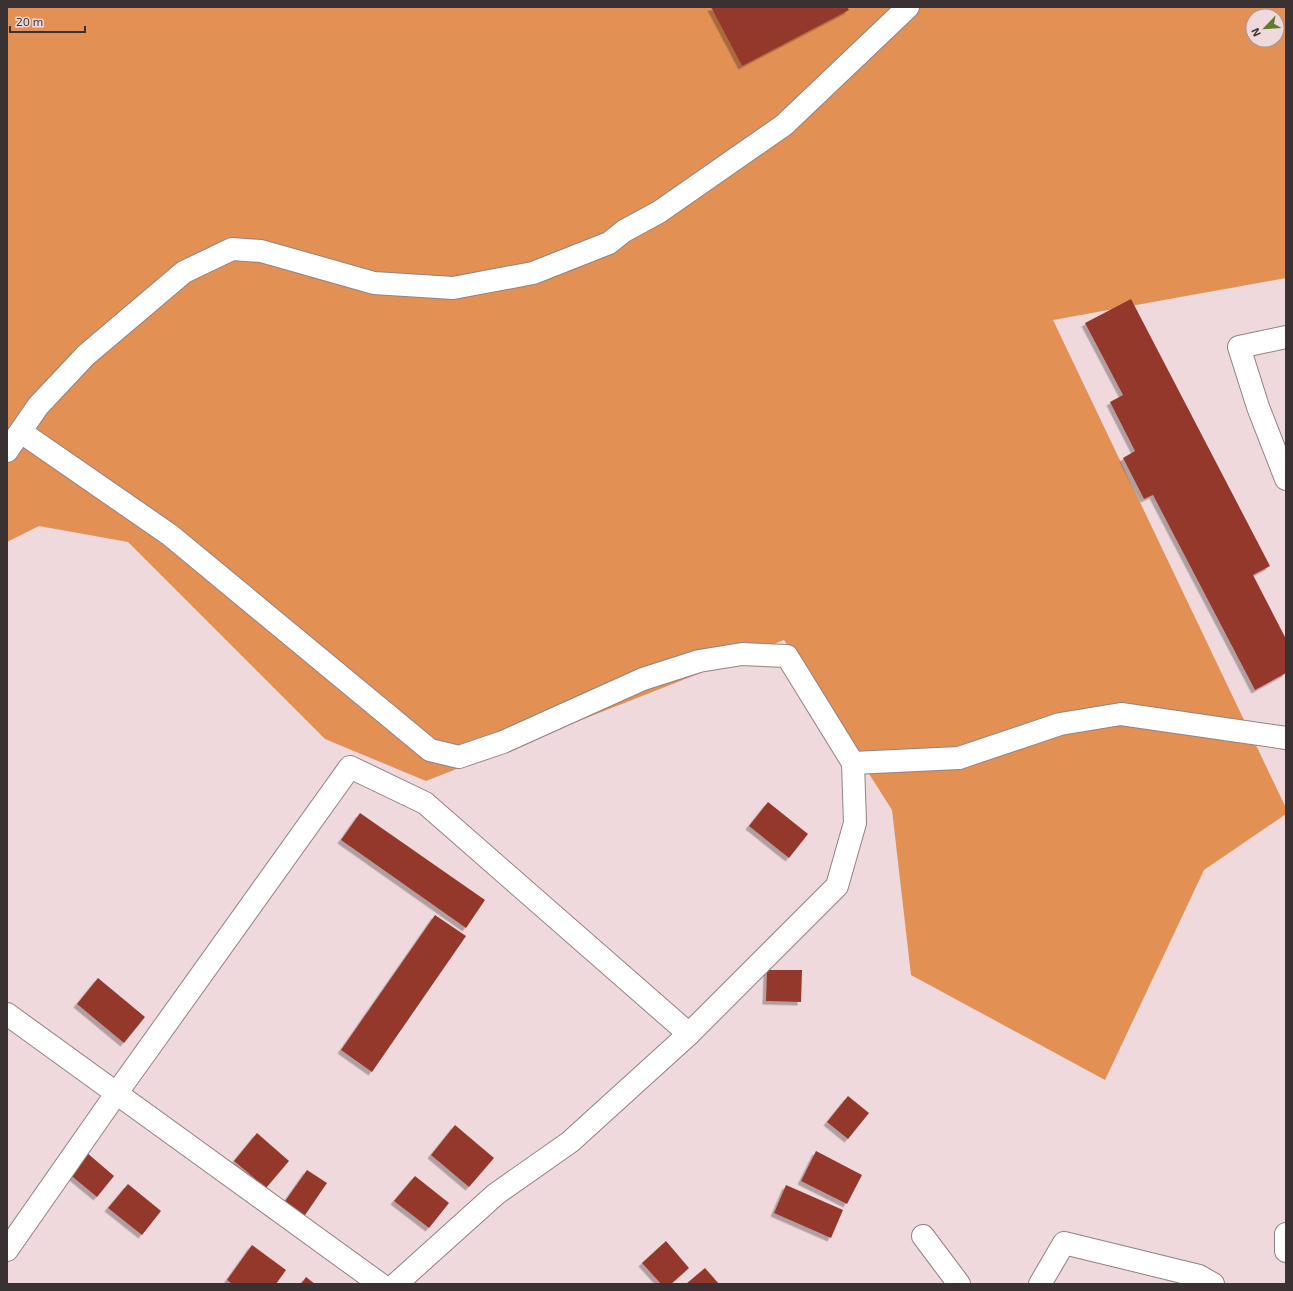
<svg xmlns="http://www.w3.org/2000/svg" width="1293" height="1291" font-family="'Exo 2',sans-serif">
<defs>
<filter id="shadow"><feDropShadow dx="-3.5" dy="3.5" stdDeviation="0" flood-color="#0004"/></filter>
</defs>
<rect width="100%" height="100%" fill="#efd9dc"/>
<path fill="#e39055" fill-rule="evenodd" d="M 7,7 L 1286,7 L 1286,278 L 1053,320 L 1286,808 L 1286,814 L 1204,870 L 1105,1080 L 911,975 L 892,810 L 784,640 L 426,781 L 325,739 L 128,542 L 39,526 L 7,542 ZM 1253,16 L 1277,16 L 1277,40 L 1253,40 Z"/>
<g fill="#93382b" filter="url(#shadow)">
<polygon points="711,7 847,7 849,10 742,66"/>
<polygon points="1131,299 1270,566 1253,575 1286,639 1286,673 1255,690 1153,495 1144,499 1123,458 1135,451 1110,402 1123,395 1085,323"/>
<polygon points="768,802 808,834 789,858 749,826"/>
<polygon points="360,813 485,900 466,928 341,840"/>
<polygon points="435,915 466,936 372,1072 341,1050"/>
<polygon points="767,970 802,970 801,1002 766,1001"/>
<polygon points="98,978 145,1017 124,1043 77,1004"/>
<polygon points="848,1096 869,1113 848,1139 827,1122"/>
<polygon points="455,1125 494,1158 469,1187 431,1155"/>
<polygon points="257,1133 289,1161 266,1188 234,1161"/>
<polygon points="816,1151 862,1175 847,1204 801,1181"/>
<polygon points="86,1152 114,1176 97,1197 68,1173"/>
<polygon points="307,1170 327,1183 303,1218 283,1204"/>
<polygon points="415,1176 449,1203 429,1228 394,1201"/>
<polygon points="128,1184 161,1211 142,1235 108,1208"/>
<polygon points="786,1185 843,1210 831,1238 774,1213"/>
<polygon points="666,1241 689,1268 671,1284 661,1284 642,1263"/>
<polygon points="252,1245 286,1270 276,1284 232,1284 227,1280"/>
<polygon points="705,1268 719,1284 686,1284"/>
<polygon points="306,1277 315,1284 301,1284"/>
</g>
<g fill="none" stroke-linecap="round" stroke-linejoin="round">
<defs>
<g id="minor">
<polyline points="1286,337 1239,347 1258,407 1286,479"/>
<polyline points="21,432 170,535 430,750 459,757 503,742 643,679 699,661 742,654 787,656 853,763"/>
<polyline points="7,451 38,406 86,355 184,272 232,249 261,251 374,283 453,288 533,273 609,243 624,231 659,212 784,125 908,7"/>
<polyline points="7,1014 380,1284"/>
<polyline points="1286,1234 1286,1251"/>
<polyline points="923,1236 959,1284"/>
<polyline points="7,1250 116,1094 350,767 425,803 689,1034"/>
<polyline points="396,1284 496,1194 570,1142 689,1034 837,886 855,823 853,763 959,758 1060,724 1121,714 1286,738"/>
<polyline points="1040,1284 1064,1243 1199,1276 1213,1284"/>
</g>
</defs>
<use href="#minor" stroke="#948184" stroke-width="24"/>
<use href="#minor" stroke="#fff" stroke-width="22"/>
</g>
<rect width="1293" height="1291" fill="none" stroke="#393132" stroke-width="16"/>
<g transform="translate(1265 28) rotate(245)"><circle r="19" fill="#efd9dc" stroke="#a69698"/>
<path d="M0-3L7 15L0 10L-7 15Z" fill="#5f7c31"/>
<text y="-6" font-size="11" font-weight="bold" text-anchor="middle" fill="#393132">N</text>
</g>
<path d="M10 26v6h75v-6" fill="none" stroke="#393132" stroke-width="2"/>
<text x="16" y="26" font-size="12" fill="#393132" stroke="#efd9dc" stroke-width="3" paint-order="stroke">20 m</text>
</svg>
